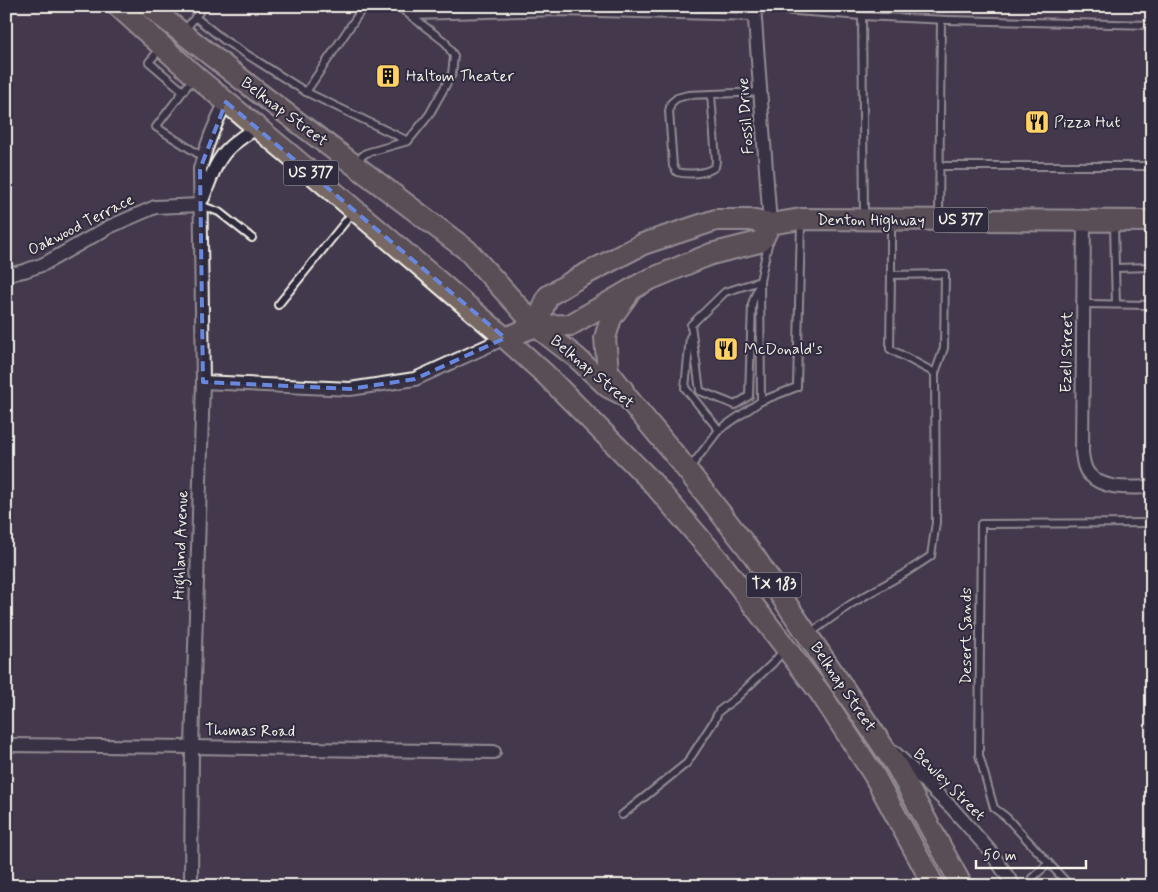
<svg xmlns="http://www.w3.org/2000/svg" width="1158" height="892" font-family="Mynerve,sans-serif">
<rect width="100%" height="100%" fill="#43394c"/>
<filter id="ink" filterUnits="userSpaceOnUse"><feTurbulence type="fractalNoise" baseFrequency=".02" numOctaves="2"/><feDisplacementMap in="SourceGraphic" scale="10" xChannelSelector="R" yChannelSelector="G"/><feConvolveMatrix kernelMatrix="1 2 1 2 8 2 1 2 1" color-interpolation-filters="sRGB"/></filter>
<g filter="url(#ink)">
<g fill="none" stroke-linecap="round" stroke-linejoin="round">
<defs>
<g id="lane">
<polyline points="755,8 862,16 948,20 1152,25"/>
<polyline points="411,16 560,12 755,17"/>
<polyline points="862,16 864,216"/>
<polyline points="195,17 224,40 306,92 364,6"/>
<polyline points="185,30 204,6"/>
<polyline points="161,48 149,62 183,91"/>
<polyline points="194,77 156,127 203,157"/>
<polyline points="306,92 408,141"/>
<path d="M 711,94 L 716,161 L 715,167 C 705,174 688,175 677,172 L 673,166 L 669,111 L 671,103 L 677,98 L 688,95 L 761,92"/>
<polyline points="356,161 366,153 408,141 429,115 452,74 454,56 445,42 398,6"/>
<polyline points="940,166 1152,166"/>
<polyline points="200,205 219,212 252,238"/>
<polyline points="939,216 941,20"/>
<polyline points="1114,223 1115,268 1152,267"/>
<polyline points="1115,268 1116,304"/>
<polyline points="891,275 891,221"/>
<polyline points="1083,304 1152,305"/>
<polyline points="278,305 354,211"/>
<polyline points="691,325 700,391 735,405 749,396 752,304 758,287"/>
<polyline points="691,327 691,325 725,292 760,281"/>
<polyline points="690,337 685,388 719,430"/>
<polyline points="761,401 797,387 801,223"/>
<polyline points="689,469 719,430 761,401 760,281 769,240"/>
<polyline points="809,634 851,604 905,573 931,556 936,522 935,373 944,348 945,274 891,275 890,349 935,373"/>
<polyline points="622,815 687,763 714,721 719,711 736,698 773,663 784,650"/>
<polyline points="1030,886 1032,878 1049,863"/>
<polyline points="1070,886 1006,817 994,808 979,755 981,524 1152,523"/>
</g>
<g id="street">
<polyline points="754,6 770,224"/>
<path d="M 203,198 C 210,180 216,159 231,146 C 239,139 248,133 257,128"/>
<path d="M 1084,220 L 1082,453 C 1083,460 1084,470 1090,475 C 1105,491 1133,487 1152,487"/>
<polyline points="6,275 24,271 44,264 109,227 155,207 200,205"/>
<polyline points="203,382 350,389 415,379 505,338"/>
<polyline points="6,745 192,747 494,752"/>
<polyline points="895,753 952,808 990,851 1014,886"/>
<path d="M 191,886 L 192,747 L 203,382 L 200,169 C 206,146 215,123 226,102"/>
</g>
<g id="primary">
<polyline points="118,6 195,76 287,152 505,338 545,374 651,481 722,564 821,694 874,775 934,886"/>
<polyline points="148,6 259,93 467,250 536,326 577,358 608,387 626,396 680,461 754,556 897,767 962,886"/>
<polyline points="536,326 548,296 578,278 643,244 716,220 750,220 770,224 801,219 1152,221"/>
<polyline points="505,338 536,326 570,325 646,281 711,254 759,242 764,237 770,224"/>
<polyline points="623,390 608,371 605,338 611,318 627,296"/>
</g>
</defs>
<use href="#lane" stroke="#f4f1e8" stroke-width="10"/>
<use href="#street" stroke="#f4f1e8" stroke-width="16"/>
<use href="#primary" stroke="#f4f1e8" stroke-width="24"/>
<use href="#lane" stroke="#2f2a3d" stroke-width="6"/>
<use href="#street" stroke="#2f2a3d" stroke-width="12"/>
<use href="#primary" stroke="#776864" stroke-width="20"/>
</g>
</g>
<path d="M0 0H1158V892H0ZM 226,102 L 505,338 L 415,379 L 350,389 L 203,382 L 200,169 Z" fill="#43394c" fill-opacity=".55" fill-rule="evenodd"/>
<path fill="none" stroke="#6887de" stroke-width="4" stroke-dasharray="10 6" stroke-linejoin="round" d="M 226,102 L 505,338 L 415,379 L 350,389 L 203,382 L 200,169 Z"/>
<defs>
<symbol id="building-square" viewBox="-11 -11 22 22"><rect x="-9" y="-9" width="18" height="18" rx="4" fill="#ffd166" stroke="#2f2a3d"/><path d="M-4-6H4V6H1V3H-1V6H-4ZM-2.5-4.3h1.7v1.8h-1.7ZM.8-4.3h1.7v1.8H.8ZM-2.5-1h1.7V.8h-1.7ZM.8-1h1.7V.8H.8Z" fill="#111"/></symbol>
<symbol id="restaurant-square" viewBox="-11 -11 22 22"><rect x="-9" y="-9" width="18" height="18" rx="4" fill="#ffd166" stroke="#2f2a3d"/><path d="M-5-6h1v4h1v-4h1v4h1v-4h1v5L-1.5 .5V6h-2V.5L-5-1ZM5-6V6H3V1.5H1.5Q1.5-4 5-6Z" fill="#111"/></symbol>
</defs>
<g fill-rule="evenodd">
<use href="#building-square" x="374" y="62" width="28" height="28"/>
<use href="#restaurant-square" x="1023" y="108" width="28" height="28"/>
<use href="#restaurant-square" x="712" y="335" width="28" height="28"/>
</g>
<g text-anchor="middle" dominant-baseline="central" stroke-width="4" stroke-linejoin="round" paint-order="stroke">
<g fill="#2f2a3d" stroke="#b9b5b5" stroke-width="1">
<rect x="283.5" y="160.5" width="55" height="25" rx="4"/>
<rect x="933.5" y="207.5" width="55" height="25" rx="4"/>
<rect x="746.5" y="572.5" width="55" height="25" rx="4"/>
</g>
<g font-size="15" font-weight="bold" fill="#f4f1e8">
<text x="311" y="173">US 377</text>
<text x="961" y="220">US 377</text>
<text x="774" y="585">TX 183</text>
</g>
<g font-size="16" fill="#f4f1e8" stroke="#2f2a3d" text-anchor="start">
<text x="406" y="76">Haltom Theater</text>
<text x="1054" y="122">Pizza Hut</text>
<text x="744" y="349">McDonald's</text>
</g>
<g font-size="16" fill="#f4f1e8" stroke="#2f2a3d">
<text transform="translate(284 112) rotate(37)">Belknap Street</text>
<text transform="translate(746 116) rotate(-94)">Fossil Drive</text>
<text x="871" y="220">Denton Highway</text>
<text transform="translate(81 225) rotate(-27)">Oakwood Terrace</text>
<text transform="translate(1067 352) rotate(-89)">Ezell Street</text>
<text transform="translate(592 372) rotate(40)">Belknap Street</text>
<text transform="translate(181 545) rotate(-88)">Highland Avenue</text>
<text transform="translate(966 636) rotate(-90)">Desert Sands</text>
<text transform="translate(843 687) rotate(56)">Belknap Street</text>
<text transform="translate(250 731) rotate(1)">Thomas Road</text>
<text transform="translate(949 785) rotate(45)">Bewley Street</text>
</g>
</g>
<rect width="1158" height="892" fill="none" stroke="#2f2a3d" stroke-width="25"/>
<rect x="12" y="12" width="1133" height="867" fill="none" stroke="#f4f1e8" stroke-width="2" filter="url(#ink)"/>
<path d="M976 860v8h110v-8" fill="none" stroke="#f4f1e8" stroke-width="2.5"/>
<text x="983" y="860" font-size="15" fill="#f4f1e8" stroke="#2f2a3d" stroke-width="4" paint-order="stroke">50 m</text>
</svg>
